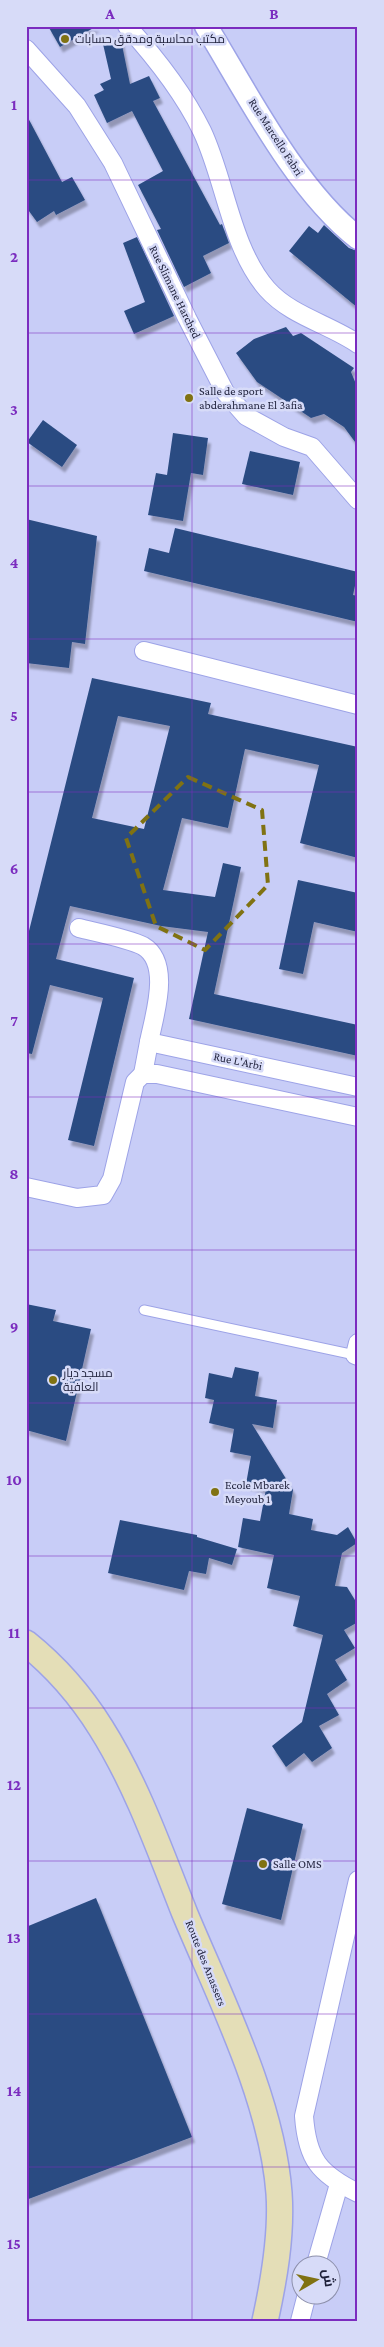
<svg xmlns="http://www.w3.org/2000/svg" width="384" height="2347" font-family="'Crimson Pro',Cairo,serif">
<defs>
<filter id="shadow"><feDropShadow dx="3" dy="5.5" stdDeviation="1" flood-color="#0004"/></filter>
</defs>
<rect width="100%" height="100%" fill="#c8cdf7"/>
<g fill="#2b4c82" fill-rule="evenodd" filter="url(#shadow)">
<polygon points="48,26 97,26 60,47"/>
<polygon points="121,40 130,84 149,76 160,98 153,101 220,225 222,224 229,243 203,256 211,273 184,287 157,230 161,229 138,185 163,171 132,111 107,123 94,95 104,90 100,84 111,79 103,44"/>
<polygon points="26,114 62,182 72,177 85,200 56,215 54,211 37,222 26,207"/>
<polygon points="324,225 349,248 358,251 358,308 289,251 309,226 318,233"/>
<polygon points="137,237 174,316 134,334 124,311 145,302 123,243"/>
<polygon points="286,327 293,336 301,333 354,368 351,372 358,389 358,446 344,427 324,414 311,418 257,382 236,353 254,339"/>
<polygon points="43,420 77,445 62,467 27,442"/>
<polygon points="173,433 208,438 203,475 191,473 183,521 148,515 156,473 167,475"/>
<polygon points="250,451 300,462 293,495 242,484"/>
<polygon points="26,519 97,536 85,644 72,642 69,668 26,663"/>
<polygon points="175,528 358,572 353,595 358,596 358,622 144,571 149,548 169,553"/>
<path d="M 92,678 L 211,703 L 208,714 L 358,747 L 358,858 L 300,843 L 319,765 L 245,749 L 228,828 L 182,818 L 163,890 L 215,897 L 223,863 L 241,867 L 214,994 L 358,1025 L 358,1056 L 189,1019 L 208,932 L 161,926 L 70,906 L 56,959 L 134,978 L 94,1146 L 68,1140 L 103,998 L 50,985 L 32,1054 L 26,1053 L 26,943 ZM 118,716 L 170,726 L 144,829 L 92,818 Z"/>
<polygon points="298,880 358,893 358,932 314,922 303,974 279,969"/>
<polygon points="26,1304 56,1310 53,1321 91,1329 66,1441 26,1430"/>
<polygon points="235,1367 259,1372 255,1396 277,1400 273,1428 252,1424 293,1490 289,1514 313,1519 311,1530 337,1535 348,1527 357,1543 342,1553 335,1586 347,1587 358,1605 358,1622 344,1630 355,1648 335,1660 347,1680 327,1694 339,1715 319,1726 332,1748 312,1762 304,1753 286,1767 272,1746 302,1722 323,1635 293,1626 300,1596 267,1588 274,1555 238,1547 243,1518 260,1521 266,1489 246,1484 251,1456 230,1452 234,1429 209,1423 214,1400 205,1398 209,1373 232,1378"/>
<polygon points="120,1520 197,1535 197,1537 237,1549 232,1565 209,1558 206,1574 189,1571 184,1590 108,1573"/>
<polygon points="247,1808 303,1824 281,1920 222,1904"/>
<polygon points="96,1898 192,2137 26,2200 26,1927"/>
</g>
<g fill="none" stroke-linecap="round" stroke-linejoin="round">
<defs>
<polyline id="service" points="144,1310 355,1355"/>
<g id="minor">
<path d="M 127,26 C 156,58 183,92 202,131 C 225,179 231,248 267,289 C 291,316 329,324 358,344"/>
<polyline points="26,49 77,106 113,163 187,318 225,392 246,416 284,437 312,447 358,500"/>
<polyline points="144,651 358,705"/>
<path d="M 79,928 C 95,932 130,939 143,946 C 172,963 154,1016 149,1042"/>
<polyline points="143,1074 149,1042 358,1087"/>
<polyline points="26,1187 77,1198 103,1195 112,1179 135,1082 143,1074 157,1074 358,1117"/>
<polyline points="358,1343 355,1355 358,1356"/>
<path d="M 358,1880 L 304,2116 C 307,2159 319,2174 358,2193"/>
<polyline points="316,2264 339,2184"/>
<polyline points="300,2321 307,2294"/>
</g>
<path id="tertiary" d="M 206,26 C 247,93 296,190 358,238"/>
<path id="secondary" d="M 26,1643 C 56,1667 81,1696 101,1728 C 137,1785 160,1851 185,1914 C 221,2000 272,2100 279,2193 C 282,2235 274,2280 265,2321"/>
</defs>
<use href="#service" stroke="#9da3e7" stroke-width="11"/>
<use href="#minor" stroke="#9da3e7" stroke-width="20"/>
<use href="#tertiary" stroke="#9da3e7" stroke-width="25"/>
<use href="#secondary" stroke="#9da3e7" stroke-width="28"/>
<use href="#service" stroke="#fff" stroke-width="9"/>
<use href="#minor" stroke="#fff" stroke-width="18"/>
<use href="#tertiary" stroke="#fff" stroke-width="22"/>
<use href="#secondary" stroke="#e4deb7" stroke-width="25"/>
</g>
<path fill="none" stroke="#807212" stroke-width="4" stroke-dasharray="10 6" stroke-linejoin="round" d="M 188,777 L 262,810 L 268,885 L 205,950 L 156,926 L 126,838 Z"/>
<path fill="none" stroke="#7b2cbf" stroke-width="1" stroke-opacity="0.55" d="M 192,26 L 192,2321M 26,180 L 358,180M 26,333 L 358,333M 26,486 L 358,486M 26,639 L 358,639M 26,792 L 358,792M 26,944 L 358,944M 26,1097 L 358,1097M 26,1250 L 358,1250M 26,1403 L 358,1403M 26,1556 L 358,1556M 26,1708 L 358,1708M 26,1861 L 358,1861M 26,2014 L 358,2014M 26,2167 L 358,2167"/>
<g fill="#807212" stroke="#d7dbf8" stroke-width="2">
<circle cx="65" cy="39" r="5"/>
<circle cx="189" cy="398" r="5"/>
<circle cx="53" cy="1380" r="5"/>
<circle cx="215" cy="1492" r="5"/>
<circle cx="263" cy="1864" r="5"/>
</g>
<g text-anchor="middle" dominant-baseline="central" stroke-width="5" stroke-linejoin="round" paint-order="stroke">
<g font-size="12" fill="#1e203a" stroke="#d7dbf8" text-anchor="start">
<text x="75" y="39">مكتب محاسبة ومدقق حسابات</text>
<text x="199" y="391">Salle de sport<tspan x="199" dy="14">abderahmane El 3afia</tspan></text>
<text x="63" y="1373">مسجد ديار<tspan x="63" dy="14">العافية</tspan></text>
<text x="225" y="1485">Ecole Mbarek<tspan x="225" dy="14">Meyoub 1</tspan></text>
<text x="273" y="1864">Salle OMS</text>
</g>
<g font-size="12" fill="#1e203a" stroke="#d7dbf8">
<text transform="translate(276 137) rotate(57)">Rue Marcello Fabri</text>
<text transform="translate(175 292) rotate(64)">Rue Slimane Harched</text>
<text transform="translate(238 1061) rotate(12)">Rue L'Arbi</text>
<text transform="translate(206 1963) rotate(68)">Route des Anassers</text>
</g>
</g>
<rect width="384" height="2347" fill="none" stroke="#d7dbf8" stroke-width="55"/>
<g transform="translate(316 2280) rotate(81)"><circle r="24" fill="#d7dbf8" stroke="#8d90ac"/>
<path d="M0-4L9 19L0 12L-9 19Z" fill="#807212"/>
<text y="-8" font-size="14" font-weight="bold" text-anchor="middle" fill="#1e203a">ش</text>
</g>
<rect x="28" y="28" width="328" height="2292" fill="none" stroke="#7b2cbf" stroke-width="2"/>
<g font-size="16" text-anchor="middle" font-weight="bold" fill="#7b2cbf">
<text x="110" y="19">A</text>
<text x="274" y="19">B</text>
<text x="14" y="110">1</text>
<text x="14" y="262">2</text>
<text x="14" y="415">3</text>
<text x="14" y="568">4</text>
<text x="14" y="721">5</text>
<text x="14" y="874">6</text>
<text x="14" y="1026">7</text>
<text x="14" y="1179">8</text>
<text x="14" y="1332">9</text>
<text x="14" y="1485">10</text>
<text x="14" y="1638">11</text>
<text x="14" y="1790">12</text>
<text x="14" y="1943">13</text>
<text x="14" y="2096">14</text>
<text x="14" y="2249">15</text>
</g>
</svg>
